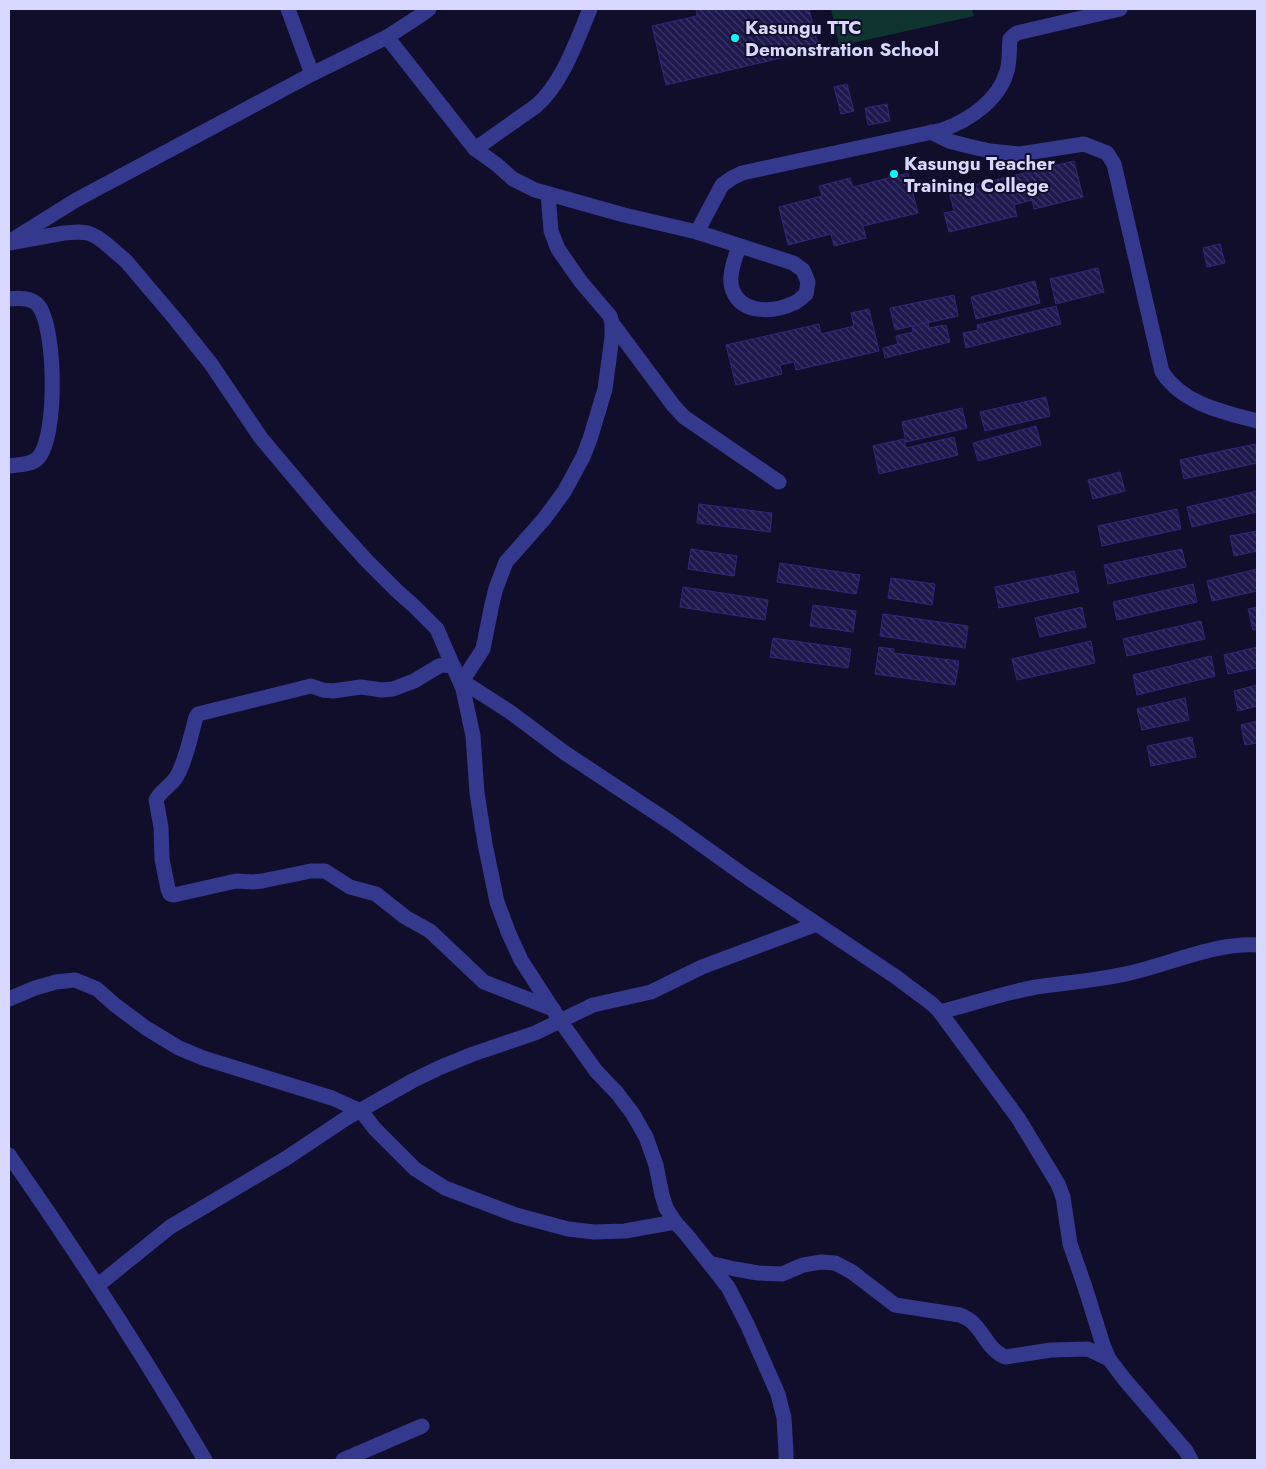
<svg xmlns="http://www.w3.org/2000/svg" width="1266" height="1469" font-family="Jost,sans-serif">
<defs>
<pattern id="building-back-hatch" width="6" height="6" patternUnits="userSpaceOnUse" patternTransform="scale(1.25)"><rect width="6" height="6" fill="#1d184d"/><path d="M-1 5l2 2M0 0l6 6M5-1l2 2" fill="none" stroke="#3d3968"/></pattern>
</defs>
<rect width="100%" height="100%" fill="#100e2a"/>
<polygon fill="#103530" points="831,9 972,9 974,16 839,46"/>
<g fill="url(#building-back-hatch)" stroke="#30277b">
<polygon points="696,9 809,9 819,49 666,85 652,26 697,16"/>
<polygon points="847,84 854,111 841,114 834,87"/>
<polygon points="887,104 890,121 868,125 865,108"/>
<polygon points="1074,161 1083,197 1034,209 1032,200 1014,205 1017,216 949,232 944,213 954,211 949,191"/>
<polygon points="908,173 918,213 863,226 866,238 834,246 831,234 788,245 779,207 822,196 819,186 850,178 853,187"/>
<polygon points="1220,244 1225,263 1207,267 1203,248"/>
<polygon points="1098,268 1104,292 1056,304 1050,279"/>
<polygon points="1035,281 1040,303 976,319 971,297"/>
<polygon points="954,295 958,316 895,330 890,308"/>
<polygon points="1056,306 1061,324 966,348 963,333 978,330 977,325"/>
<polygon points="869,309 879,351 796,370 794,362 780,365 782,374 736,385 726,345 819,324 821,334 854,326 851,313"/>
<polygon points="928,322 929,328 946,325 950,342 885,358 883,348 898,344 896,336 913,332 912,326"/>
<polygon points="1046,397 1050,416 985,431 980,412"/>
<polygon points="962,408 967,428 906,442 902,422"/>
<polygon points="1036,426 1041,445 978,461 973,443"/>
<polygon points="954,437 958,455 879,474 873,446 904,439 906,448"/>
<polygon points="1255,444 1257,463 1184,479 1180,460"/>
<polygon points="1120,472 1125,491 1093,499 1088,480"/>
<polygon points="1257,491 1257,512 1192,527 1187,507"/>
<polygon points="699,504 772,513 770,532 697,523"/>
<polygon points="1177,509 1181,529 1102,546 1098,526"/>
<polygon points="1257,531 1257,551 1234,556 1230,536"/>
<polygon points="691,549 737,556 734,576 688,569"/>
<polygon points="1182,549 1186,567 1108,584 1104,565"/>
<polygon points="780,563 860,575 856,594 777,582"/>
<polygon points="1257,569 1257,591 1212,601 1207,581"/>
<polygon points="1074,571 1079,592 999,608 995,587"/>
<polygon points="891,578 935,584 932,605 888,598"/>
<polygon points="1193,584 1197,602 1117,620 1113,602"/>
<polygon points="683,587 768,600 765,620 680,607"/>
<polygon points="813,605 856,611 853,632 810,626"/>
<polygon points="1082,607 1086,627 1040,637 1035,618"/>
<polygon points="1257,607 1257,629 1253,630 1248,609"/>
<polygon points="883,614 968,626 965,648 880,636"/>
<polygon points="1201,621 1205,639 1127,656 1123,639"/>
<polygon points="773,638 851,649 848,668 770,657"/>
<polygon points="1091,641 1095,663 1017,680 1012,659"/>
<polygon points="879,647 894,649 893,653 959,661 955,685 875,674"/>
<polygon points="1257,647 1257,668 1228,674 1224,655"/>
<polygon points="1211,656 1215,676 1137,695 1133,675"/>
<polygon points="1257,685 1257,706 1238,711 1234,691"/>
<polygon points="1185,698 1189,720 1142,730 1137,709"/>
<polygon points="1257,721 1257,743 1245,745 1241,725"/>
<polygon points="1192,737 1196,757 1151,766 1147,746"/>
</g>
<g fill="none" stroke-linecap="round" stroke-linejoin="round">
<g stroke="#34398d" stroke-width="15">
<polyline points="288,9 312,74"/>
<path d="M 387,37 L 475,149 L 496,164 L 513,179 L 535,190 L 624,215 L 697,232 L 793,263 L 803,270 L 808,282 L 806,294 C 802,297 799,301 794,303 C 775,312 743,315 733,291 C 727,278 735,259 739,246"/>
<path d="M 931,132 L 949,141 L 968,146 L 990,151 L 1020,154 L 1084,144 L 1107,153 L 1114,164 L 1162,372 C 1183,404 1223,412 1257,421"/>
<path d="M 475,149 L 536,106 C 562,84 577,40 590,9"/>
<path d="M 697,232 L 722,185 L 732,178 L 742,173 L 942,130 C 970,120 999,100 1007,71 C 1010,61 1009,49 1010,39 L 1013,36 L 1017,33 L 1120,9"/>
<polyline points="12,240 76,200 312,74 387,37 421,15 429,9"/>
<polyline points="9,243 64,233 78,232 88,233 97,237 105,243 126,261 176,320 211,364 261,438 330,520 367,561 397,591 414,606 437,629 463,689 473,736 477,793 485,844 497,902 509,934 521,960 561,1022 596,1071 617,1093 633,1114 646,1137 656,1165 662,1195 666,1208 675,1222 686,1234 728,1287 747,1324 778,1394 784,1418 786,1452 786,1460"/>
<path d="M 9,299 C 18,298 31,297 38,305 C 56,326 58,437 38,458 C 32,465 17,465 9,466"/>
<polyline points="612,323 673,405 684,417 779,482"/>
<path d="M 454,667 L 444,665 L 439,666 L 414,681 L 393,689 L 382,690 L 361,687 L 333,691 L 323,690 L 311,686 L 198,714 L 196,717 C 191,735 186,760 177,776 C 172,785 161,790 156,800 L 161,827 L 162,859 L 168,889 L 170,894 L 174,895 L 236,881 L 253,882 L 262,881 L 311,871 L 325,871 L 350,887 L 376,894 L 405,917 L 430,931 L 484,982 L 553,1009"/>
<polyline points="462,681 510,712 565,753 671,823 748,878 896,977 932,1004 940,1012 1018,1118 1058,1184 1063,1197 1070,1244 1085,1287 1103,1345 1109,1359 1125,1380 1186,1451 1191,1460"/>
<polyline points="461,683 483,649 492,604 496,588 506,562 544,519 564,492 583,457 590,439 605,389 612,337 612,323 610,316 581,282 558,249 551,231 548,194"/>
<polyline points="9,999 35,988 56,982 75,980 97,989 115,1005 146,1028 179,1048 203,1058 332,1098 361,1111 375,1129 415,1169 445,1188 516,1215 568,1229 594,1232 625,1231 675,1222"/>
<path d="M 940,1012 C 972,1004 1003,993 1036,987 C 1070,982 1105,980 1138,971 C 1177,961 1216,943 1257,945"/>
<path d="M 9,1155 C 78,1254 144,1356 205,1460"/>
<path d="M 709,1263 L 735,1269 L 758,1273 L 782,1274 L 803,1265 L 821,1262 L 835,1263 L 852,1272 L 895,1305 L 960,1315 C 965,1317 970,1319 974,1324 C 985,1335 989,1350 1005,1357 L 1051,1350 L 1088,1349 L 1109,1359"/>
<polyline points="97,1286 170,1227 285,1159 345,1119 414,1080 441,1067 473,1054 535,1033 593,1005 651,992 702,967 817,924"/>
<polyline points="343,1460 422,1426"/>
</g>
</g>
<g fill="#03feff" stroke="#100e2a" stroke-width="2">
<circle cx="735" cy="38" r="5"/>
<circle cx="894" cy="174" r="5"/>
</g>
<g text-anchor="middle" dominant-baseline="central" stroke-width="4" stroke-linejoin="round" paint-order="stroke">
<g font-size="19" font-weight="bold" fill="#d7d7ff" stroke="#100e2a" text-anchor="start">
<text x="745" y="27">Kasungu TTC<tspan x="745" dy="22">Demonstration School</tspan></text>
<text x="904" y="163">Kasungu Teacher<tspan x="904" dy="22">Training College</tspan></text>
</g>
</g>
<rect width="1266" height="1469" fill="none" stroke="#d7d7ff" stroke-width="20"/>
</svg>
